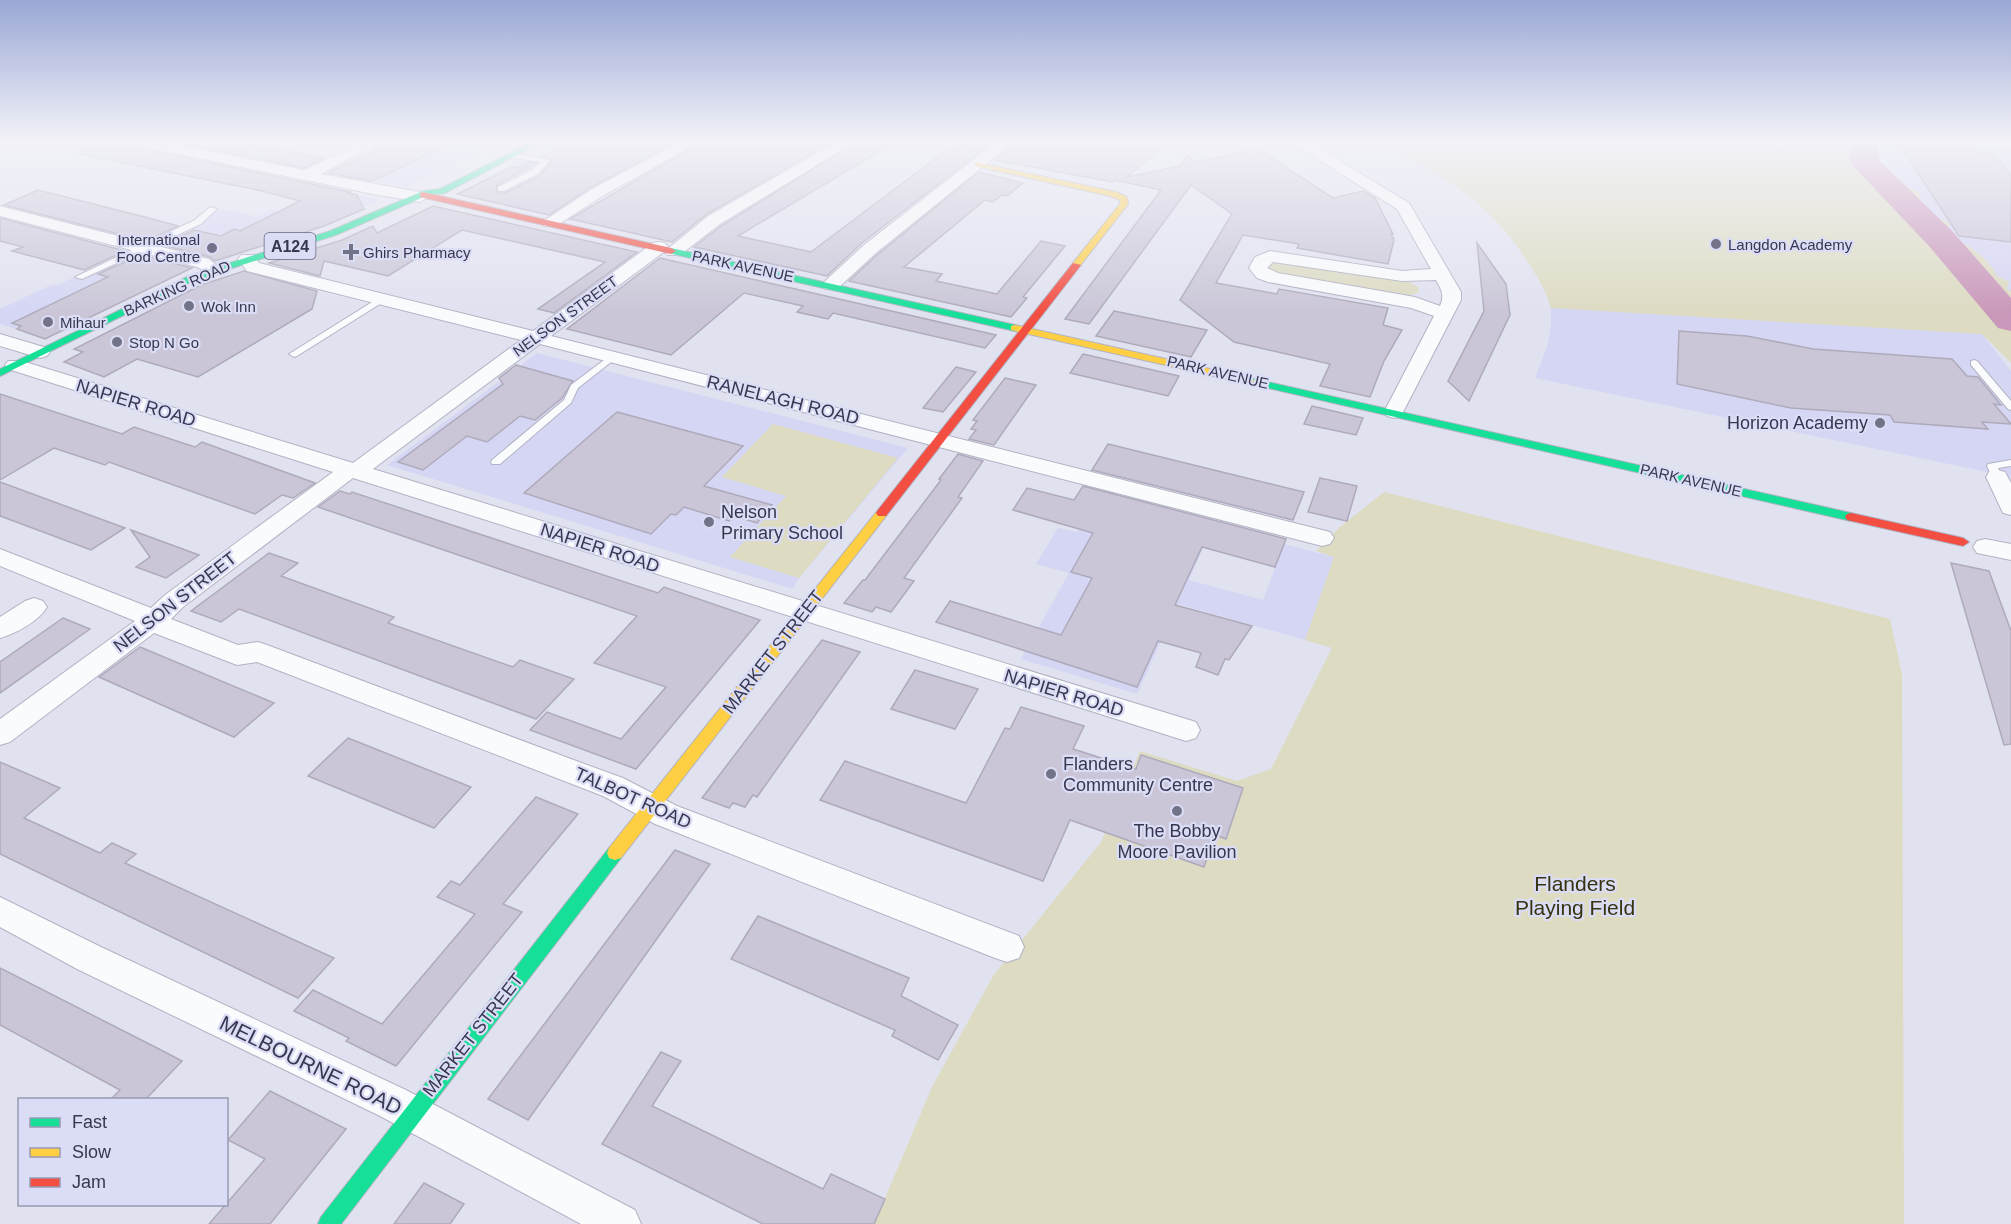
<svg xmlns="http://www.w3.org/2000/svg" width="2011" height="1224" font-family="Helvetica,sans-serif">
<rect width="100%" height="100%" fill="#e1e2f0"/>
<g fill="#d5d6f4">
<polygon points="388,143 496,143 408,187 328,173"/>
<polygon points="553,143 605,143 495,199 466,191 466,189"/>
<polygon points="1385,143 1953,297 2011,371 2011,477 1535,378 1548,344 1551,326 1551,308 1546,292 1537,274 1503,226 1474,198 1455,184"/>
<polygon points="1875,143 2011,143 2011,305 1891,170"/>
<polygon points="331,189 379,200 338,217 211,254 158,240 222,209 258,217 271,210 280,213"/>
<polygon points="125,255 145,259 35,335 0,324 0,309 53,284 57,285"/>
<polygon points="537,353 908,448 799,578 793,589 387,465"/>
<polygon points="1086,517 1213,526 1189,580 1263,600 1284,544 1334,557 1305,640 1178,604 1137,694 1021,659 1069,573 1036,564 1058,528 1077,532"/>
</g>
<g fill="#dddbc2">
<path d="M 1385,143 L 1894,143 L 1892,146 L 1876,145 L 1874,158 L 1893,182 L 1919,192 L 1920,199 L 1910,199 L 1923,210 L 1949,223 L 1948,235 C 1968,246 1987,255 1997,276 L 2009,281 L 2007,289 L 2011,291 L 2011,363 L 1982,334 L 1551,308 C 1545,286 1533,270 1521,252 C 1482,196 1441,176 1385,143 Z"/>
<polygon points="1284,260 1410,282 1418,287 1419,292 1407,297 1277,275 1266,269 1269,262"/>
<polygon points="773,424 898,458 799,578 730,557 786,496 722,477"/>
<polygon points="1384,492 1890,619 1902,674 1902,690 1904,1224 874,1224 932,1087 993,976 1101,842 1140,751 1237,781 1271,769 1332,648 1305,640 1334,557 1316,551 1340,527"/>
</g>
<g fill="none" stroke-linecap="round" stroke-linejoin="round">
<polygon fill="#c997b9" fill-rule="evenodd" points="1849,143 1877,143 1880,161 1953,232 2011,298 2011,331 1998,328 1929,246 1856,169 1851,163"/>
</g>
<g fill="#cac6d8" stroke="#aeaabb" stroke-width="1.5">
<polygon points="80,143 135,143 144,149 350,192 348,193 357,195 364,209 324,226 215,261 210,257 162,245 194,230 221,236 234,229 240,231 300,201 262,191 79,154"/>
<polygon points="181,143 245,143 324,158 304,168"/>
<polygon points="380,143 452,143 372,181 328,173 373,151 373,148"/>
<polygon points="570,143 674,143 591,187 549,215 457,194 512,167 519,168 530,162 536,163 497,185 496,193 505,193 540,176 552,161 543,156"/>
<polygon points="700,143 830,143 707,214 672,242 570,219"/>
<polygon points="855,143 894,143 738,236 811,252 956,143 985,148 862,243 827,276 694,247 721,226"/>
<polygon points="1014,143 1167,143 1127,177 1180,166 1187,155 1196,162 1258,149 1333,198 1363,191 1375,198 1393,234 1391,234 1394,240 1388,264 1297,248 1299,244 1243,235 1216,283 1277,294 1279,289 1388,308 1383,325 1402,330 1384,361 1370,397 1320,386 1330,364 1234,342 1180,300 1232,214 1191,185 1089,324 1065,319 1161,190 1115,180 1113,182 995,160"/>
<polygon points="1899,144 1993,153 2011,176 2011,242 1959,236"/>
<polygon points="979,172 1023,183 1007,196 1002,195 993,202 985,200 904,267 942,274 936,281 997,294 1041,241 1065,246 1023,297 1027,298 1011,317 849,281 877,255"/>
<polygon points="38,190 141,216 178,226 146,241 4,205"/>
<polygon points="433,206 637,252 554,313 538,309 605,262 462,230 388,276 324,261 320,276 269,263 342,240 373,226 377,233"/>
<polygon points="0,218 125,251 84,270 12,251 23,247 0,241"/>
<polygon points="1477,243 1506,284 1510,315 1469,401 1448,381 1484,311"/>
<polygon points="140,255 192,268 45,339 17,329 21,326 12,323 108,277 98,274"/>
<polygon points="660,258 996,335 985,348 833,313 828,319 797,312 803,306 744,293 671,355 567,329"/>
<polygon points="244,271 317,291 312,309 198,377 137,359 104,377 64,362 83,352 74,349 201,285"/>
<polygon points="1114,311 1207,330 1191,357 1096,336"/>
<polygon points="1679,331 1747,336 1813,349 1952,359 1967,376 1978,377 2001,405 1994,404 2011,424 1982,422 1988,429 1894,422 1890,415 1791,408 1677,384"/>
<polygon points="1083,354 1179,376 1168,396 1070,373"/>
<polygon points="516,365 573,381 562,398 535,420 520,416 487,442 467,436 423,470 398,462 503,384 499,378"/>
<polygon points="956,367 976,372 943,412 923,408"/>
<polygon points="1005,378 1036,385 994,445 969,439 976,430 971,429 977,421 973,420"/>
<polygon points="0,394 122,434 134,427 195,447 202,442 315,483 293,498 282,495 255,514 109,462 105,465 54,448 0,480"/>
<polygon points="1312,406 1363,418 1356,435 1304,424"/>
<polygon points="617,412 743,446 704,486 772,505 757,523 734,516 729,521 684,507 676,515 671,514 651,534 524,493"/>
<polygon points="1108,444 1304,492 1293,520 1092,470"/>
<polygon points="958,454 983,461 958,497 962,498 904,578 914,581 891,612 876,607 872,612 844,603 863,580 865,580 941,480 939,479"/>
<polygon points="1320,478 1357,486 1347,521 1308,512"/>
<polygon points="0,482 125,528 91,550 0,516"/>
<polygon points="1083,486 1286,539 1275,567 1202,547 1175,605 1252,626 1229,660 1225,659 1218,675 1196,667 1201,653 1158,641 1137,687 936,622 950,601 1061,635 1092,578 1071,572 1093,533 1013,510 1027,488 1074,500"/>
<polygon points="340,491 350,494 352,492 658,593 664,587 760,620 636,769 530,730 547,712 621,739 666,687 594,663 637,616 318,507"/>
<polygon points="131,530 199,555 166,578 136,567 150,557"/>
<polygon points="269,553 298,563 281,576 394,617 388,623 513,667 520,660 574,679 536,719 239,609 221,622 191,611"/>
<polygon points="1951,563 1989,571 2011,631 2011,744 2004,745"/>
<polygon points="63,618 90,629 0,693 0,662"/>
<polygon points="822,640 860,652 757,797 753,795 745,807 733,803 729,808 702,798"/>
<polygon points="140,647 274,703 234,737 99,677"/>
<polygon points="915,670 978,689 955,729 891,709"/>
<polygon points="1021,707 1084,726 1073,749 1136,769 1141,755 1243,788 1226,839 1215,835 1204,867 1070,820 1043,881 820,800 845,761 966,803 1005,728 1010,729"/>
<polygon points="348,738 471,787 434,828 308,776"/>
<polygon points="0,762 60,788 24,818 100,853 112,843 136,854 125,863 334,958 298,998 0,854"/>
<polygon points="536,797 578,814 503,904 522,912 396,1066 346,1041 349,1038 294,1011 313,990 382,1024 475,914 437,897 451,881 460,885"/>
<polygon points="675,850 710,864 528,1120 488,1099"/>
<polygon points="758,916 909,978 901,996 958,1025 938,1060 892,1036 895,1030 731,959"/>
<polygon points="0,968 159,1049 182,1061 145,1100 110,1100 120,1090 0,1025"/>
<polygon points="661,1052 681,1061 652,1106 823,1189 831,1174 885,1199 874,1224 763,1224 602,1144"/>
<polygon points="270,1091 346,1129 270,1224 209,1224 265,1159 228,1140"/>
<polygon points="424,1183 464,1204 450,1224 394,1224"/>
</g>
<g fill="none" stroke-linecap="round" stroke-linejoin="round">
<defs>
<g id="lane">
<polygon points="1984,143 2011,143 2011,147 1987,145"/>
<polygon points="510,153 546,159 550,161 538,174 504,191 498,191 498,187 532,170 541,162 510,157"/>
<polygon points="210,207 217,209 201,224 82,279 75,277 195,220"/>
<polygon points="380,297 383,298 383,302 297,356 294,357 289,354"/>
<polygon points="612,354 615,355 615,359 578,388 571,403 500,464 492,464 491,462 492,460 564,400 571,385"/>
<polygon points="1974,360 1977,361 2011,401 2011,410 2008,409 1971,365 1971,361"/>
<polygon points="2011,460 2011,466 1998,468 2002,477 2001,479 1993,479 1987,466 1988,464"/>
</g>
<g id="street">
<polygon points="137,143 168,143 304,170 359,143 378,143 321,174 420,192 428,197 420,202 373,194 144,147"/>
<polygon points="679,143 698,143 604,195 556,226 544,226 542,222 592,189"/>
<polygon points="835,143 853,143 720,224 680,255 668,255 665,251 708,216"/>
<polygon points="995,143 1012,143 876,253 837,289 825,289 822,285 825,281 864,245"/>
<path d="M 1292,143 L 1310,143 L 1409,203 L 1461,292 L 1461,300 L 1401,416 L 1394,418 L 1387,416 L 1384,412 L 1434,316 L 1411,308 L 1268,282 L 1257,278 L 1249,268 L 1255,257 L 1270,251 L 1402,271 L 1431,269 L 1397,209 ZM 1273,262 L 1402,281 L 1436,280 C 1441,289 1445,295 1440,306 L 1415,297 L 1278,273 L 1267,268 Z"/>
<polygon points="0,206 209,259 222,270 219,274 213,275 197,267 0,216"/>
<polygon points="659,242 665,243 668,247 665,251 551,336 1322,530 1330,532 1334,538 1330,544 1322,546 540,344 373,469 1196,722 1200,730 1196,738 1186,741 353,478 183,607 171,619 238,645 258,642 267,645 579,762 623,778 677,806 1019,936 1024,947 1019,958 1007,962 995,958 655,824 603,796 257,662 237,665 154,633 10,742 0,745 0,719 135,621 0,566 0,549 151,608 165,595 333,472 8,369 5,365 8,361 22,361 353,463 521,340 247,271 238,259 241,255 253,255 259,263 533,331 653,243"/>
<polygon points="0,334 47,348 50,352 47,356 40,358 0,346"/>
<polygon points="1997,470 2005,472 2011,483 2011,515 2003,513 1986,477 1989,472"/>
<polygon points="1985,539 2011,544 2011,560 1977,553 1973,547 1977,541"/>
<path d="M 34,598 L 43,601 L 47,607 C 39,621 15,634 0,638 L 0,617 L 25,601 Z"/>
<polygon points="0,897 101,947 406,1090 635,1210 641,1224 581,1224 380,1116 77,969 0,927"/>
</g>
<g id="fast">
<polygon points="530,143 540,143 445,193 428,195 336,235 195,280 0,376 0,369 189,276 330,231 423,191 440,189"/>
<polygon points="671,248 1015,325 1020,328 1015,331 668,253 666,251"/>
<polygon points="1250,378 1851,513 1857,517 1851,521 1246,383 1246,379"/>
<polygon points="615,846 621,848 623,853 621,858 341,1224 318,1224 321,1217 609,848"/>
</g>
<g id="slow">
<polygon points="975,162 1116,192 1127,197 1128,204 1079,267 1073,267 1073,263 1120,204 1120,200 1110,196 975,166"/>
<polygon points="1015,325 1250,378 1255,381 1250,384 1011,330 1011,326"/>
<polygon points="882,509 886,510 888,513 886,516 621,858 615,860 609,858 607,853 609,848 878,510"/>
</g>
<g id="jam">
<polygon points="423,192 671,248 676,251 671,254 420,197 420,193"/>
<polygon points="1073,263 1081,265 886,516 878,516 876,513 878,510"/>
<polygon points="1851,513 1963,538 1969,542 1963,546 1847,520 1845,517 1847,514"/>
</g>
</defs>
<use href="#lane" stroke="#b1b2c3" stroke-width="2"/>
<use href="#street" stroke="#b1b2c3" stroke-width="2"/>
<use href="#fast" stroke="#b1b2c3" stroke-width="2"/>
<use href="#slow" stroke="#b1b2c3" stroke-width="2"/>
<use href="#jam" stroke="#b1b2c3" stroke-width="2"/>
<use href="#lane" fill="#fafbfd" fill-rule="evenodd"/>
<use href="#street" fill="#fafbfd" fill-rule="evenodd"/>
<use href="#fast" fill="#16e098" fill-rule="evenodd"/>
<use href="#slow" fill="#ffcf43" fill-rule="evenodd"/>
<use href="#jam" fill="#f24e42" fill-rule="evenodd"/>
</g>
<linearGradient id="sky" x2="0" y2="1"><stop stop-color="#9ba8d5"/><stop offset="0.45" stop-color="#f2f2f8"/><stop offset="1" stop-color="#f2f2f8" stop-opacity="0"/></linearGradient>
<rect width="2011" height="315" fill="url(#sky)"/>
<g fill="#727388" stroke="#dbdcf6" stroke-width="2">
<circle cx="1716" cy="244" r="6"/>
<circle cx="212" cy="248" r="6"/>
<path d="M348 243h6v6h6v6h-6v6h-6v-6h-6v-6h6z"/>
<circle cx="189" cy="306" r="6"/>
<circle cx="48" cy="322" r="6"/>
<circle cx="117" cy="342" r="6"/>
<circle cx="1880" cy="423" r="6"/>
<circle cx="709" cy="522" r="6"/>
<circle cx="1051" cy="774" r="6"/>
<circle cx="1177" cy="811" r="6"/>
</g>
<g text-anchor="middle" dominant-baseline="central" stroke-width="4.5" stroke-linejoin="round" paint-order="stroke">
<g font-size="15" fill="#373750" stroke="#dbdcf6" text-anchor="start">
<text x="200" y="239" text-anchor="end">International<tspan x="200" dy="17">Food Centre</tspan></text>
<text x="1728" y="244">Langdon Academy</text>
<text x="363" y="252">Ghirs Pharmacy</text>
<text x="201" y="306">Wok Inn</text>
<text x="60" y="322">Mihaur</text>
<text x="129" y="342">Stop N Go</text>
</g>
<g font-size="15" fill="#373750" stroke="#dbdcf6">
<text transform="translate(743 266) rotate(12)">PARK AVENUE</text>
<text transform="translate(177 288) rotate(-24)">BARKING ROAD</text>
<text transform="translate(565 316) rotate(-36)">NELSON STREET</text>
<text transform="translate(1218 372) rotate(13)">PARK AVENUE</text>
<text transform="translate(1691 480) rotate(13)">PARK AVENUE</text>
</g>
<rect fill="#dbdcf6" stroke="#686882" stroke-width="1.5" x="264.5" y="233" width="51" height="26" rx="4.5"/>
<g font-size="16" font-weight="bold" fill="#373750">
<text x="290" y="246">A124</text>
</g>
<g font-size="18" fill="#373750" stroke="#dbdcf6">
<text transform="translate(783 400) rotate(14)">RANELAGH ROAD</text>
<text transform="translate(136 403) rotate(17)">NAPIER ROAD</text>
<text transform="translate(600 548) rotate(18)">NAPIER ROAD</text>
<text transform="translate(175 602) rotate(-38)">NELSON STREET</text>
<text transform="translate(773 652) rotate(-52)">MARKET STREET</text>
<text transform="translate(1064 693) rotate(17)">NAPIER ROAD</text>
<text transform="translate(633 798) rotate(24)">TALBOT ROAD</text>
<text transform="translate(473 1035) rotate(-52)">MARKET STREET</text>
</g>
<g font-size="18" fill="#373750" stroke="#dbdcf6" text-anchor="start">
<text x="1868" y="423" text-anchor="end">Horizon Academy</text>
<text x="721" y="512">Nelson<tspan x="721" dy="21">Primary School</tspan></text>
<text x="1063" y="764">Flanders<tspan x="1063" dy="21">Community Centre</tspan></text>
<text x="1177" y="831" text-anchor="middle">The Bobby<tspan x="1177" dy="21">Moore Pavilion</tspan></text>
</g>
<g font-size="21" fill="#36330e" stroke="#dbdcf6">
<text x="1575" y="883">Flanders<tspan x="1575" dy="24">Playing Field</tspan></text>
</g>
<g font-size="21" fill="#373750" stroke="#dbdcf6">
<text transform="translate(311 1065) rotate(26)">MELBOURNE ROAD</text>
</g>
</g>
<rect x="18" y="1098" width="210" height="108" fill="#dbdcf6" stroke="#999ab4" stroke-width="1.5"/>
<rect x="30" y="1118" width="30" height="9" fill="#16e098" stroke="#999ab4" stroke-width="1.5"/>
<text x="72" y="1128" font-size="18" fill="#373750">Fast</text>
<rect x="30" y="1148" width="30" height="9" fill="#ffcf43" stroke="#999ab4" stroke-width="1.5"/>
<text x="72" y="1158" font-size="18" fill="#373750">Slow</text>
<rect x="30" y="1178" width="30" height="9" fill="#f24e42" stroke="#999ab4" stroke-width="1.5"/>
<text x="72" y="1188" font-size="18" fill="#373750">Jam</text>
</svg>
